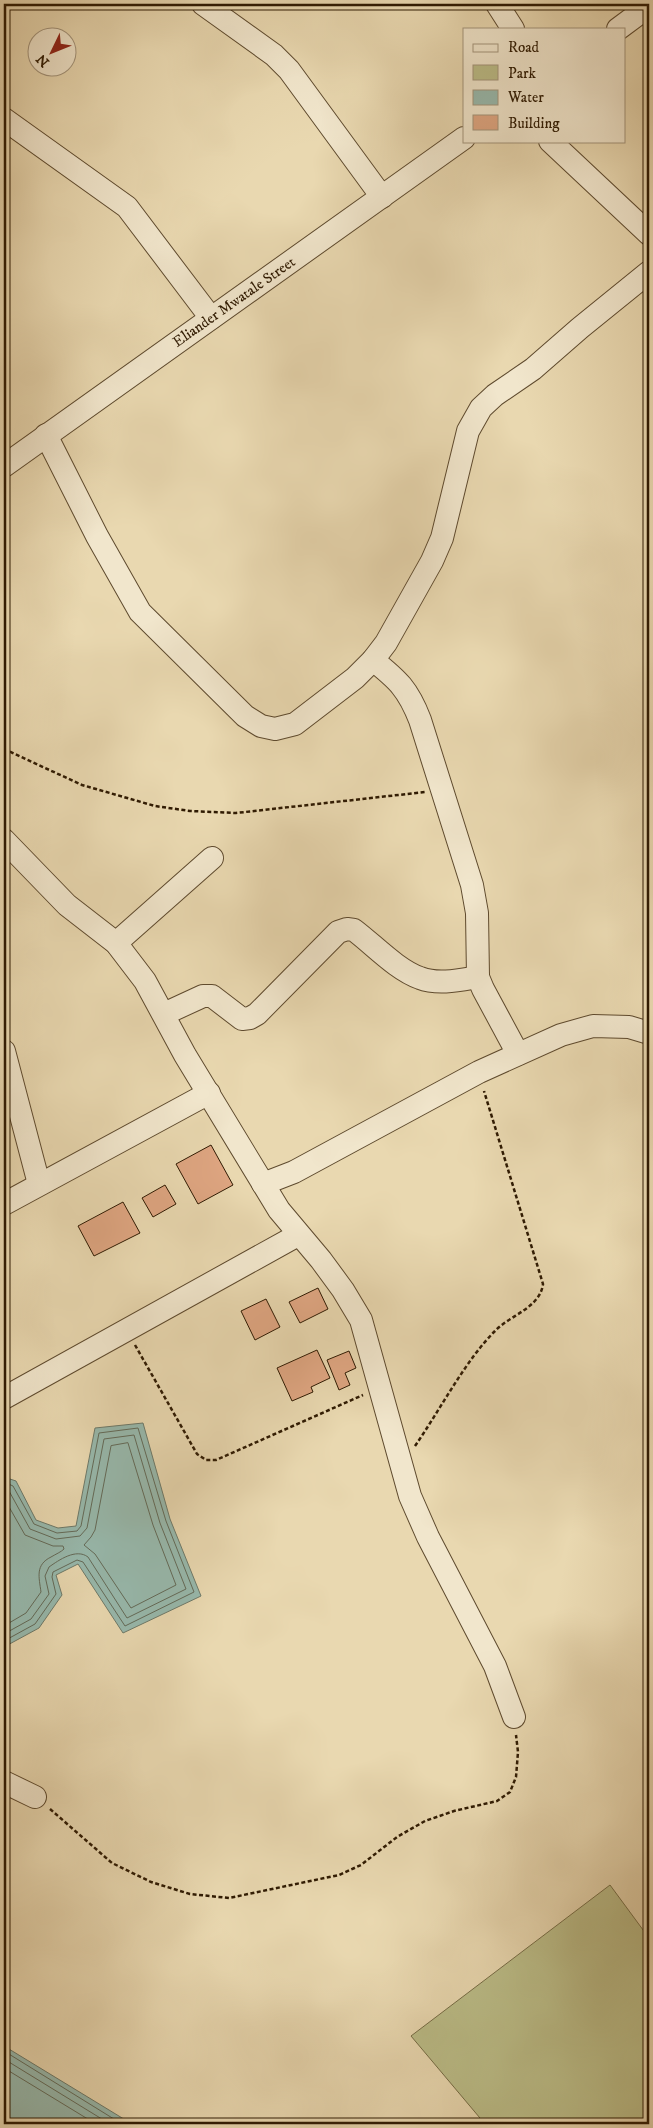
<svg xmlns="http://www.w3.org/2000/svg" width="653" height="2128" font-family="'IM FELL DW Pica',serif">
<rect width="100%" height="100%" fill="#e9d8b0"/>
<filter id="stains"><feTurbulence type="fractalNoise" baseFrequency=".004" numOctaves="4"/><feColorMatrix values="0 0 0 0 .2 0 0 0 0 .09 0 0 0 0 .02 0 0 0 .5 -.17"/></filter>
<radialGradient id="worn" r=".72"><stop offset=".6" stop-color="#630" stop-opacity="0"/><stop offset="1" stop-color="#630" stop-opacity=".3"/></radialGradient>
<polygon fill="#bbbd88" stroke="#756c45" points="610,1885 649,1938 649,2124 485,2124 411,2036"/>
<g fill="#97b9ad" stroke="#6d7969">
<polygon points="143,1423 170,1519 201,1596 123,1633 78,1564 56,1575 62,1595 39,1628 4,1647 4,1477 16,1481 36,1520 58,1528 76,1526 95,1428"/>
<polygon points="4,2046 132,2124 4,2124"/>
</g>
<g fill="none" stroke-linecap="round" stroke-linejoin="round">
<g stroke="#636a58" stroke-width="1">
<polygon points="128,1443 153,1525 176,1585 131,1608 95,1554 84,1545 91,1537 95,1530 111,1446"/>
<polyline points="4,1482 13,1486 34,1524 57,1533 77,1531 81,1526 99,1433 138,1428 166,1521 194,1592 125,1626 83,1562 77,1560 53,1572 52,1577 56,1594 35,1624 4,1641"/>
<path d="M 4,1489 L 9,1491 L 30,1529 L 56,1539 L 80,1536 L 87,1528 L 104,1439 L 134,1435 L 160,1523 L 186,1589 L 127,1618 L 88,1557 C 76,1548 59,1560 49,1567 L 45,1576 L 49,1594 L 31,1619 L 4,1634"/>
<path d="M 4,1498 L 25,1535 L 53,1546 L 63,1546 L 64,1549 C 61,1552 56,1554 51,1557 C 35,1565 39,1577 41,1592 L 26,1613 L 4,1626"/>
<polyline points="4,2051 122,2124"/>
<polyline points="4,2059 110,2124"/>
<polyline points="4,2068 96,2124"/>
</g>
</g>
<g fill="#dfa682" stroke="#2f1a02">
<polygon points="211,1145 233,1185 198,1204 176,1164"/>
<polygon points="165,1185 176,1204 153,1217 142,1198"/>
<polygon points="123,1202 140,1233 94,1256 78,1226"/>
<polygon points="318,1288 328,1309 300,1323 289,1302"/>
<polygon points="266,1299 280,1327 255,1340 241,1311"/>
<polygon points="317,1350 330,1378 311,1387 313,1392 292,1401 277,1368"/>
<polygon points="349,1351 356,1368 345,1373 350,1385 339,1390 327,1360"/>
</g>
<g fill="none" stroke-linecap="round" stroke-linejoin="round">
<defs>
<g id="minor">
<polyline points="203,4 274,55 289,70 382,197"/>
<polyline points="497,4 513,29"/>
<polyline points="618,29 649,6"/>
<polyline points="4,119 127,207 211,318"/>
<polyline points="550,141 649,234"/>
<polyline points="46,435 97,536 140,612 245,716 261,726 275,729 295,724 355,678 373,660 386,643 432,561 442,538 468,431 481,408 495,395 533,369 580,328 649,272"/>
<polyline points="4,466 464,138"/>
<path d="M 373,660 C 398,680 408,689 420,720 L 472,885 L 477,913 L 478,977 L 483,989 L 518,1054"/>
<polyline points="4,840 67,905 116,943 145,981 185,1055 279,1210 321,1260 343,1290 361,1320 410,1496 428,1537 495,1666 514,1717"/>
<polyline points="116,943 212,858"/>
<path d="M 164,1014 L 203,996 L 212,996 L 242,1019 L 250,1018 L 257,1014 L 338,932 L 347,929 L 354,930 C 374,945 397,970 420,978 C 438,985 460,980 478,977"/>
<polyline points="4,1051 39,1184"/>
<polyline points="263,1184 294,1172 479,1072 561,1035 593,1026 629,1027 649,1033"/>
<polyline points="4,1204 209,1093"/>
<polyline points="4,1398 298,1235"/>
<polyline points="4,1782 35,1797"/>
</g>
</defs>
<use href="#minor" stroke="#5e4a2e" stroke-width="24"/>
<g stroke="#2f1a02" stroke-width="2.5" stroke-dasharray="4 2.5" stroke-linecap="butt">
<polyline points="4,749 82,785 155,806 190,811 236,813 425,792"/>
<polyline points="135,1345 197,1454 206,1460 216,1460 363,1395"/>
<path d="M 415,1446 C 440,1410 465,1361 495,1331 C 510,1315 540,1308 543,1284 L 484,1091"/>
<polyline points="50,1809 112,1863 151,1882 190,1894 229,1898 339,1875 361,1865 397,1837 425,1821 454,1811 497,1801 510,1792 516,1777 518,1752 516,1735"/>
</g>
<use href="#minor" stroke="#f1e6cc" stroke-width="22"/>
</g>
<g text-anchor="middle" dominant-baseline="central" stroke-width="4" stroke-linejoin="round" paint-order="stroke">
<g font-size="15" fill="#2f1a02" stroke="#f1e6cc">
<text transform="translate(234 302) rotate(-35)">Eliander Mwatale Street</text>
</g>
</g>
<rect width="653" height="2128" fill="none" stroke="#e9d8b0" stroke-width="20"/>
<rect x="5" y="5" width="643" height="2118" fill="none" stroke="#2f1a02" stroke-width="2.5"/>
<rect x="10" y="10" width="633" height="2108" fill="none" stroke="#2f1a02"/>
<rect x="463" y="28" width="162" height="115" fill="#f1e6cc" stroke="#a3947b"/>
<rect x="473" y="44" width="25" height="8" fill="#f1e6cc" stroke="#a3947b"/>
<text x="508" y="52" font-size="15" fill="#2f1a02">Road</text>
<rect x="473" y="65" width="25" height="15" fill="#bbbd88" stroke="#a3947b"/>
<text x="508" y="78" font-size="15" fill="#2f1a02">Park</text>
<rect x="473" y="90" width="25" height="15" fill="#97b9ad" stroke="#a3947b"/>
<text x="508" y="102" font-size="15" fill="#2f1a02">Water</text>
<rect x="473" y="115" width="25" height="15" fill="#dfa682" stroke="#a3947b"/>
<text x="508" y="128" font-size="15" fill="#2f1a02">Building</text>
<g transform="translate(52 52) rotate(227)"><circle r="24" fill="#f1e6cc" stroke="#a3947b"/>
<path d="M0-4L9 19L0 12L-9 19Z" fill="#8f2418"/>
<text y="-8" font-size="14" font-weight="bold" text-anchor="middle" fill="#2f1a02">N</text>
</g>
<rect width="100%" height="100%" filter="url(#stains)"/>
<rect width="100%" height="100%" fill="url(#worn)"/>
</svg>
